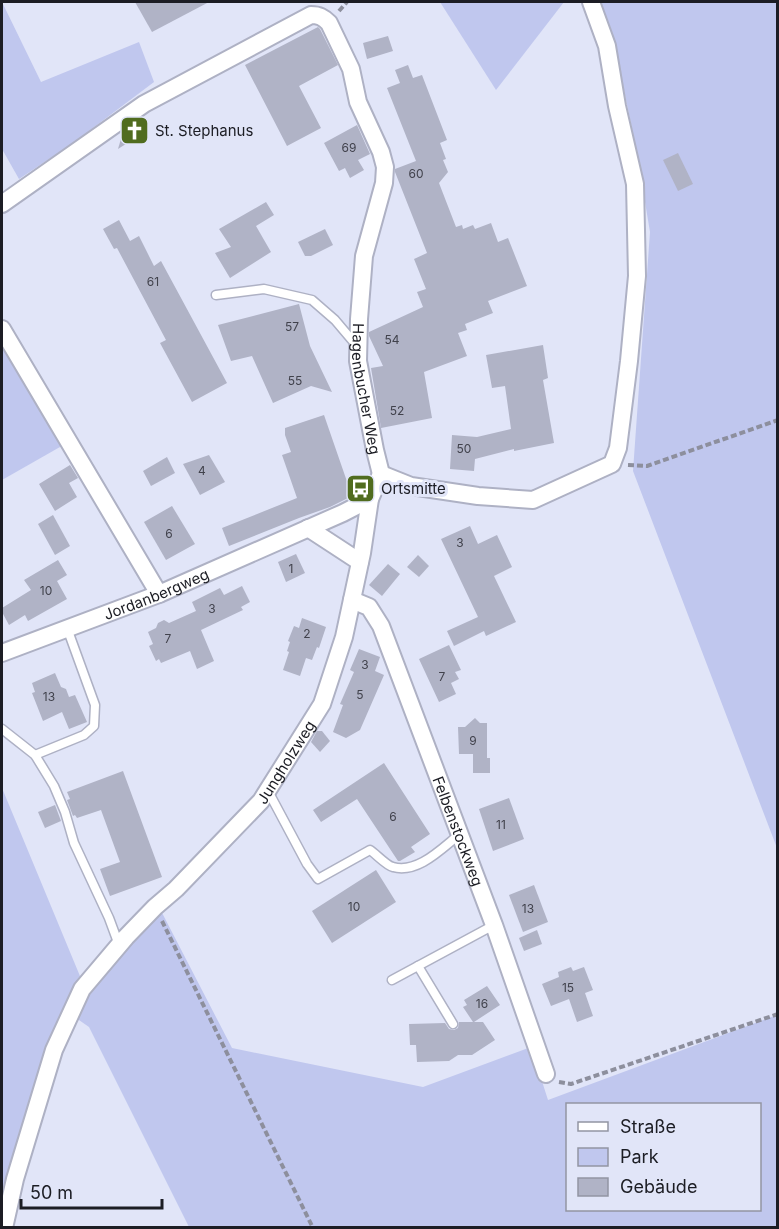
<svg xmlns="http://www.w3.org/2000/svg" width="779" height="1229" font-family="Inter,sans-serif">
<rect width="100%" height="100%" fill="#e1e5f8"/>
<g fill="#c0c7ee" fill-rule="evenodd">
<polygon points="2,2 41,82 139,42 154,82 73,143 19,179 2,149"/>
<polygon points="440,2 564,2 496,90"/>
<polygon points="598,2 777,2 777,848 633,471 650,232 636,148 614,42"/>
<polygon points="2,330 67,443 2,480"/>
<path d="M 2,788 L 87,993 L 159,907 L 232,1048 L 423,1087 L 531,1047 L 548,1100 L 777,1015 L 777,1227 L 189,1227 L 89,1027 L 66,1011 L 27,1108 L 2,1208 ZM 568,1104 L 760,1104 L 760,1210 L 568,1210 Z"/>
</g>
<g fill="#b0b3c6">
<polygon points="135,2 209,2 152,32"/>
<polygon points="318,27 320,29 338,65 299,86 321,128 287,146 245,65"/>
<polygon points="388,36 393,51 367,59 363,43"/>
<polygon points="408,65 413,78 422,75 447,140 440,143 446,159 443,160 448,172 439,183 456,227 462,225 463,229 473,225 475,229 491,223 498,242 508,238 527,286 488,301 493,313 465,324 467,330 458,333 467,356 424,372 432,418 381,428 371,368 383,366 369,336 369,332 423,307 417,292 426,289 414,259 427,253 395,172 395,169 416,161 387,88 400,83 395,70"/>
<polygon points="139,120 146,131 118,149 123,132"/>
<polygon points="357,125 370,154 358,160 364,170 350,178 345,168 339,171 324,143"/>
<polygon points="678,153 693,184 678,191 663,160"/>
<polygon points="266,202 274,215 256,226 271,252 230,278 215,253 231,247 219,229"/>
<polygon points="119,220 130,241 139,236 154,266 161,261 227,383 192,402 160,343 166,340 117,248 114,249 103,229"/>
<polygon points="325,229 333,245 311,256 305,256 298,242"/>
<polygon points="299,304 310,346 332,392 311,386 273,403 252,356 231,361 218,325"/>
<polygon points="543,345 548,378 543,380 554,443 514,451 514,449 475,459 474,471 450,469 452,435 477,437 511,429 505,386 492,388 486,355"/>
<polygon points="324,415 352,496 330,507 299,518 229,546 222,528 297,498 282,455 291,452 285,435 285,428"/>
<polygon points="209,455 225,482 200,495 183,464"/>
<polygon points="167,457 175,473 151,486 143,471"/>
<polygon points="70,465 78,478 69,483 77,497 55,511 39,484"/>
<polygon points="172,506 195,544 166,560 144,522"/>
<polygon points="53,515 70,546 55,555 38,524"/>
<polygon points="470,526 478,544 497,535 512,567 494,576 516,622 486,636 484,631 454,646 447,631 478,617 441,539"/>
<polygon points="296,554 305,573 286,582 278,562"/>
<polygon points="418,555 429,566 419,577 407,567"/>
<polygon points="58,560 67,575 57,581 67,599 28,621 25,615 9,625 2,612 2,608 31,590 24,580"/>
<polygon points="388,564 400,574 382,596 369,585"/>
<polygon points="242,586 250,602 241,607 243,610 201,630 214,661 197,669 190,651 161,663 159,659 156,661 149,646 153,644 148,632 156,628 158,623 164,620 169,623 196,611 192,602 220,588 224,595"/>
<polygon points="302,618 326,627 319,648 317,647 312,660 306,658 300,676 283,670 289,652 287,651 290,642 288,641 294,626 299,628"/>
<polygon points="449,645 461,670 455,672 459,679 451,683 456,694 439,702 419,659"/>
<polygon points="359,649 380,657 375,671 384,675 360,730 346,738 333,732 343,705 340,704 354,672 350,670"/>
<polygon points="55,673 61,687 66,689 69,697 75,695 87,722 69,729 62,712 43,721 32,693 35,692 32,683"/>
<polygon points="475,718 480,723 487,723 487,758 490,758 490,773 473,773 473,754 459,754 458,727 465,727"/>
<polygon points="317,731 322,731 330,741 320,752 311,742"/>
<polygon points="384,763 430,834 411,847 415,852 400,861 398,861 357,799 321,822 313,810"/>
<polygon points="123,771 162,877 110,896 100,869 120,862 101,810 77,818 75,815 73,816 67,800 70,799 67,792"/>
<polygon points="509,798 524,839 493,851 479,809"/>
<polygon points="55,805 61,821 45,828 38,812"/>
<polygon points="376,870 396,902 332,943 312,911"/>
<polygon points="534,885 548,922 523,932 509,895"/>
<polygon points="537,930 542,944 524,951 519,938"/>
<polygon points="571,967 573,971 584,967 593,990 585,993 593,1016 577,1022 569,999 551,1006 542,984 559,977 558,972"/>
<polygon points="487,986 500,1005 474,1022 483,1022 495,1040 472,1055 458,1055 449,1061 417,1062 416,1045 410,1045 409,1024 445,1023 449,1029 454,1030 458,1028 459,1022 473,1022 463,1007 467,1005 464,1000"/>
</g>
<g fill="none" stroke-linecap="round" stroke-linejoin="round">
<defs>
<g id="lane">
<polyline points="216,295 264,289 312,300 335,320 357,346"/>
<polyline points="2,729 35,755 54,786 65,812 74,843 109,918 119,945"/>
<polyline points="35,755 84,735 94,726 95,705 67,628"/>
<path d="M 268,791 L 307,864 L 318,879 L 370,850 C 376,854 387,866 393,867 C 418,874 442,848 460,834"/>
<polyline points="418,966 453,1024"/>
<polyline points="392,980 494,925"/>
</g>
<g id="street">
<path id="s1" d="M 2,204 L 144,104 L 311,15 C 319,15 323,17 329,23 L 351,69 L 358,102 L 381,152 L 385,167 L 384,183 L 364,256 L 359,319 L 358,361 L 375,450 L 381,474"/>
<polyline points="2,329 159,594"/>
<polyline points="381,474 411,486 478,496 533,500 612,464 618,448 629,361 637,276 635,184 617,106 607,46 591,2"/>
<polyline points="308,528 360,562"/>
<path id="s2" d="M 352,600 L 369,607 L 381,626 L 494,925 L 546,1074"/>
<path id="s3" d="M 2,653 L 159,594 L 343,513 L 370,499"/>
<path id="s4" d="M 4,1228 L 15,1179 L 54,1050 L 82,989 L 126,937 L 155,907 L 176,889 L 261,801 L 322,704 L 344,637 L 362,553 L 370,499 L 381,474"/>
</g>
</defs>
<use href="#lane" stroke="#aeb1c4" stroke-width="11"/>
<use href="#street" stroke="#aeb1c4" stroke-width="20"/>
<g stroke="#8d8f9d" stroke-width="4" stroke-dasharray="6 3" stroke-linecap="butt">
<polyline points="339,11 347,2"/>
<polyline points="628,465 647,466 778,420"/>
<polyline points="162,921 313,1228"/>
<polyline points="559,1082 571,1084 778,1014"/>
</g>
<use href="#lane" stroke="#fff" stroke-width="8"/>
<use href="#street" stroke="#fff" stroke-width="16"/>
</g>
<defs>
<symbol id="church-square" viewBox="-11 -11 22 22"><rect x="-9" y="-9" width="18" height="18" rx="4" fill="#506c1f" stroke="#e1e5f8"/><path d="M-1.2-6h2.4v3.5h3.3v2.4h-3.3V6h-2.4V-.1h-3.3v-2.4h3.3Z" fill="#fff"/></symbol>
<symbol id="bus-square" viewBox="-11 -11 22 22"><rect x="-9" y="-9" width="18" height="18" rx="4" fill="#506c1f" stroke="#e1e5f8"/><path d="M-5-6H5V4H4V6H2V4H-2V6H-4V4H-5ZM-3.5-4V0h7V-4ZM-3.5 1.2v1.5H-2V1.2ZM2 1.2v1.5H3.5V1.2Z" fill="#fff"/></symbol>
</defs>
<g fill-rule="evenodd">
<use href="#church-square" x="118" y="114" width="33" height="33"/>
<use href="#bus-square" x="344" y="472" width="33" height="33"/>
</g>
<g text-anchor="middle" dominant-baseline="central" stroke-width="6" stroke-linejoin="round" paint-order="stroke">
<g font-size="12" fill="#41424c">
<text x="349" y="147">69</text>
<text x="416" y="173">60</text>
<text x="153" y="281">61</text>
<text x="292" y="326">57</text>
<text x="392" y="339">54</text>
<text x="295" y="380">55</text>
<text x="397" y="410">52</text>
<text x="464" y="448">50</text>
<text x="202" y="470">4</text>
<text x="169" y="533">6</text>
<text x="460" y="542">3</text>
<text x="291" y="568">1</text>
<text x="46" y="590">10</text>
<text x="212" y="608">3</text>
<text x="307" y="633">2</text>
<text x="168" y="638">7</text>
<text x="365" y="664">3</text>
<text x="442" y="676">7</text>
<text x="360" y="694">5</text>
<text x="49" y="696">13</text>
<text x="473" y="740">9</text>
<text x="393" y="816">6</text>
<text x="501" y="824">11</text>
<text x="354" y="906">10</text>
<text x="528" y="908">13</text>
<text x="568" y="987">15</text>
<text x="482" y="1003">16</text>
</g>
<g font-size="15" fill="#1c1d24" stroke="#e1e5f8" text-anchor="start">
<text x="155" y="130">St. Stephanus</text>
<text x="381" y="488">Ortsmitte</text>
</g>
<g font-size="15" fill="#1c1d24" stroke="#e1e5f8">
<text stroke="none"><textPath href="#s1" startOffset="764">Hagenbucher Weg</textPath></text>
<text stroke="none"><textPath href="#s3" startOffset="165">Jordanbergweg</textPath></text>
<text stroke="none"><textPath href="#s4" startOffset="558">Jungholzweg</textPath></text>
<text stroke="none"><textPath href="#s2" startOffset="260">Felbenstockweg</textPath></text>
</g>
</g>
<rect width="779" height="1229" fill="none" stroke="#1c1d24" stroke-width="6"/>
<rect x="566" y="1103" width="195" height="108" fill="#e1e5f8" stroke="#9295a3" stroke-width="1.5"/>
<rect x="578" y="1122" width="30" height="9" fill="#ffffff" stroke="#9295a3" stroke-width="1.5"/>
<text x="620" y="1133" font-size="18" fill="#1c1d24">Straße</text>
<rect x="578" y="1148" width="30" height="18" fill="#c0c7ee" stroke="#9295a3" stroke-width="1.5"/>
<text x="620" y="1163" font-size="18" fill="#1c1d24">Park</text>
<rect x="578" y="1178" width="30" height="18" fill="#b0b3c6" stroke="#9295a3" stroke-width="1.5"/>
<text x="620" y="1193" font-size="18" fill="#1c1d24">Gebäude</text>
<path d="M21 1199v9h141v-9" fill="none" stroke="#1c1d24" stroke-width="3"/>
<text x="30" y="1199" font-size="18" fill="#1c1d24" stroke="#e1e5f8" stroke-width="4.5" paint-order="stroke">50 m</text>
</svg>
